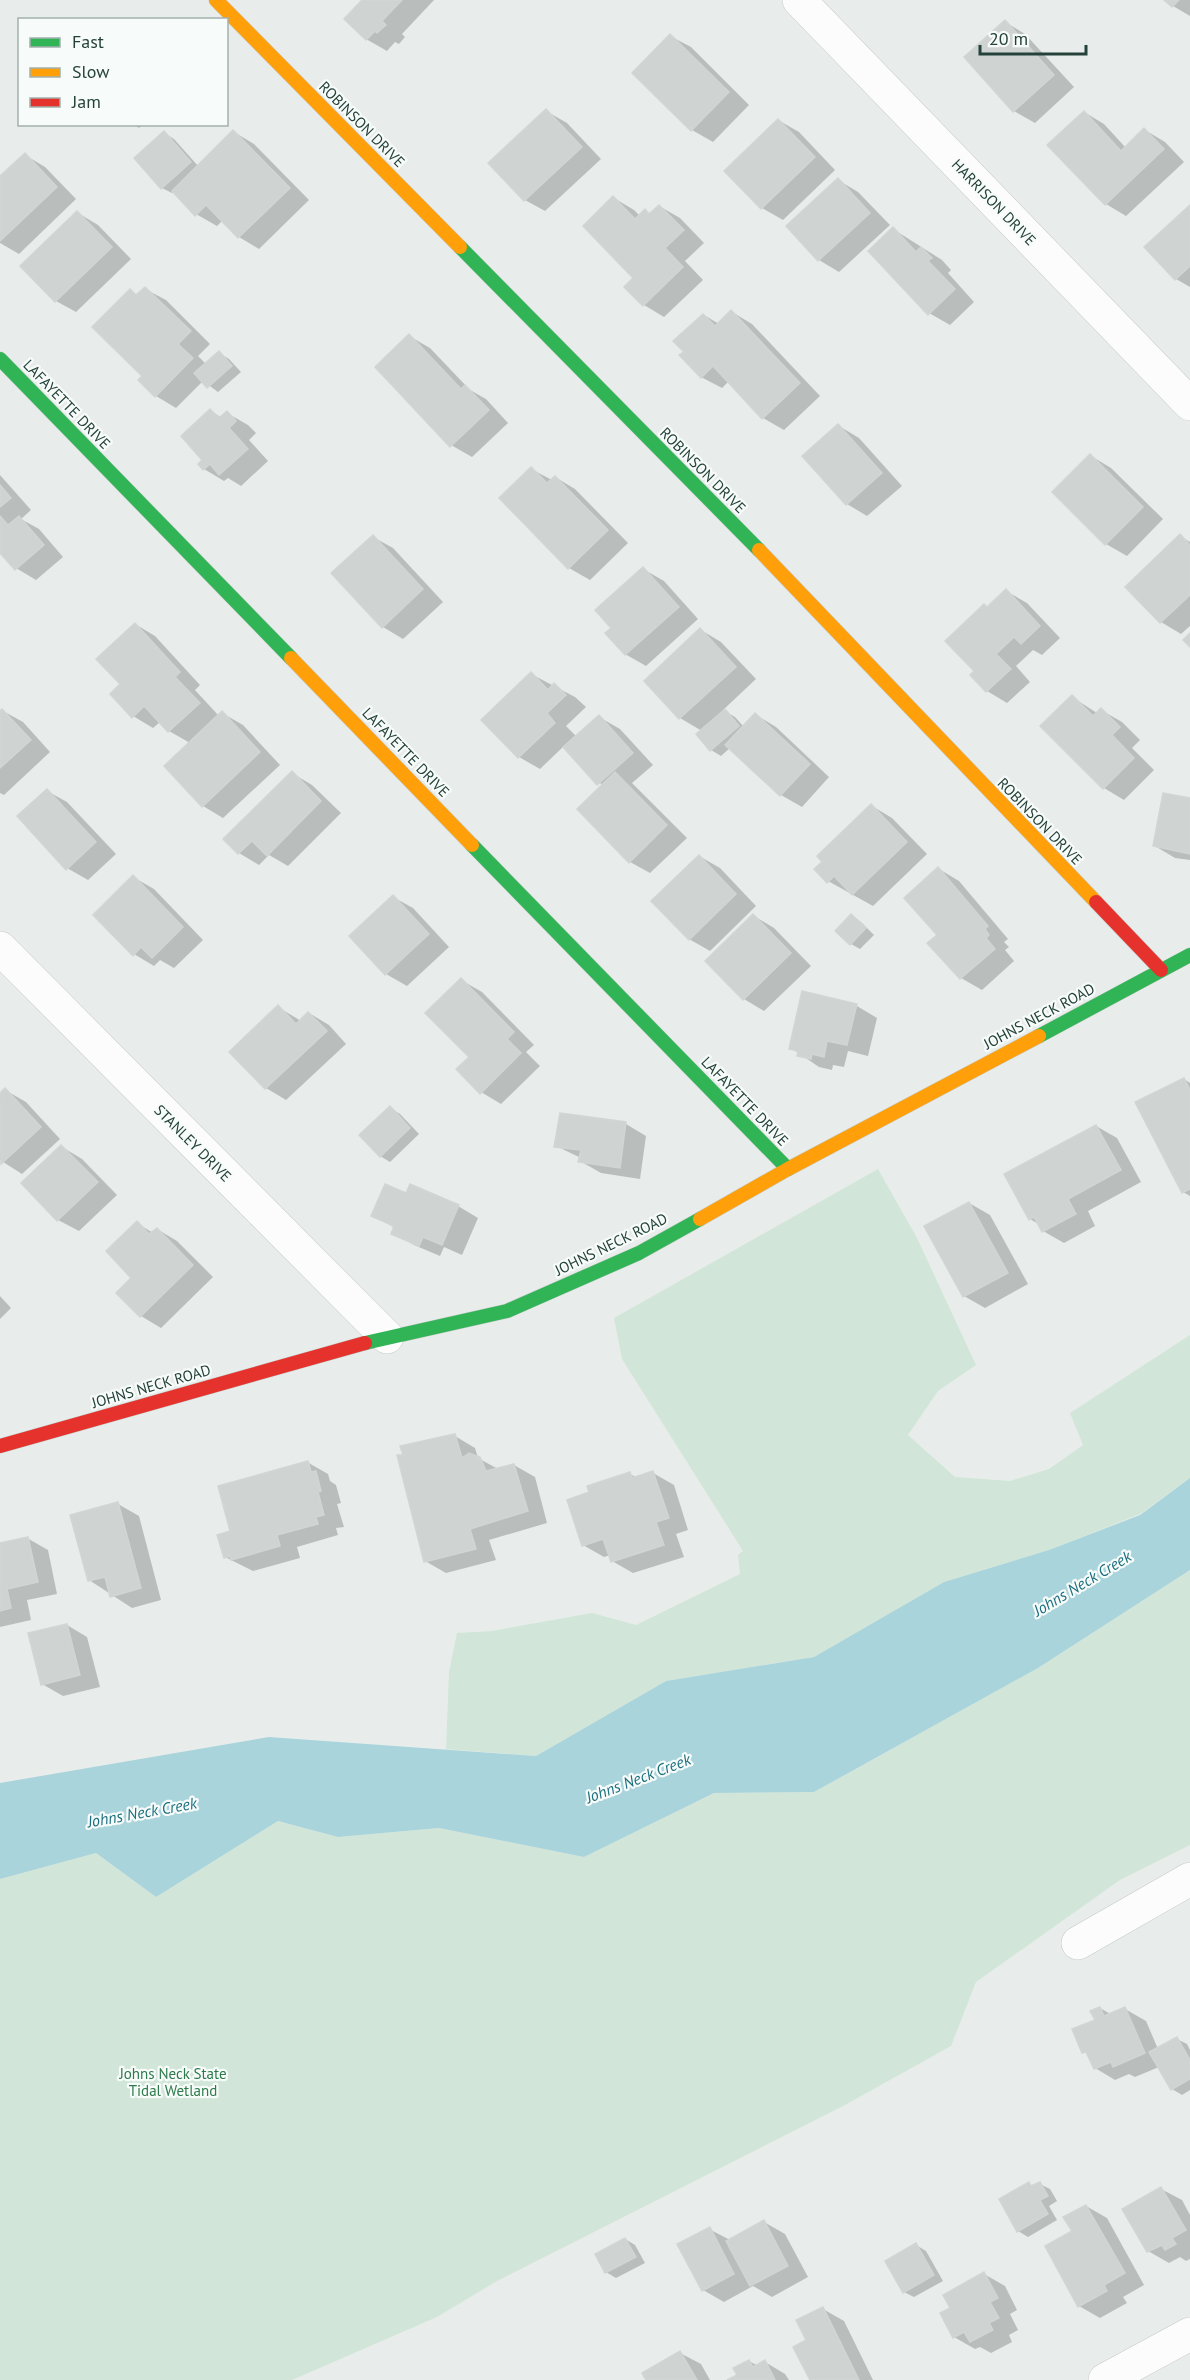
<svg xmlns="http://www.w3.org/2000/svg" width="1190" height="2380" font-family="'PT Sans',sans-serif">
<rect width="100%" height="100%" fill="#e8edeb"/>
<g fill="#d1e6d8">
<polygon points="878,1169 917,1238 976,1365 938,1391 908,1435 955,1477 1010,1481 1049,1469 1083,1445 1070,1413 1190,1335 1190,1478 1140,1514 1049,1550 944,1582 814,1657 666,1681 536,1756 446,1749 449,1672 457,1633 492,1631 592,1613 636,1625 740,1574 738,1555 743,1551 622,1359 614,1318"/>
<polygon points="1190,1570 1190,1845 1120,1880 976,1982 951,2046 845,2105 497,2281 437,2317 292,2380 0,2380 0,1879 96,1853 156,1897 278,1821 338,1837 439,1828 584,1857 714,1793 814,1792 1038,1668"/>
</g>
<polygon fill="#a9d4db" points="1190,1478 1190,1570 1038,1668 814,1792 714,1793 584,1857 439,1828 338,1837 278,1821 156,1897 96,1853 0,1879 0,1783 269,1737 536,1756 666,1681 814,1657 944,1582 1049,1550 1140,1515"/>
<g fill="#0003">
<polygon points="364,0 434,0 402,34 405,37 399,44 395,42 387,51 366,39"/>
<polygon points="1167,0 1190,0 1190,16 1173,6"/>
<polygon points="1005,22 1025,34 1074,87 1035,123 1014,111"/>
<polygon points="670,36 691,47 749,105 713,142 692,130 634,73"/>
<polygon points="546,111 567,123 601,159 545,211 525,200"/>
<polygon points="1084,112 1104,124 1126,148 1145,130 1165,142 1184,162 1126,216 1106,204"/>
<polygon points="778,120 799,132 835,170 783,220 762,208"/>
<polygon points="133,124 143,124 139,128"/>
<polygon points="234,132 254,144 309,200 259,249 239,237 223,220 217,226 196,214 174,192 172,193 162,188 164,133 174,139 199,167"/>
<polygon points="25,155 45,167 76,199 19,254 0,243 0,178"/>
<polygon points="838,180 858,192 890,225 839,272 819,260 788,226"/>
<polygon points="614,198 634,210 640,216 645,211 650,214 659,206 680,218 704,243 685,261 703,280 664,317 644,305"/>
<polygon points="1190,207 1190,287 1176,279"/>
<polygon points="78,213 98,225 131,259 76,312 56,301"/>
<polygon points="893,229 942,260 951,270 948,273 974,302 950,325 929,313"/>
<polygon points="145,289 166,300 210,344 198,356 206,364 219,353 229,359 241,372 218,392 203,381 176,408 156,396 140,380 144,376 130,291 138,296"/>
<polygon points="732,312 752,324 820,396 784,430 763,418 729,381 722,388 701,377 686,352 704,315 719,324"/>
<polygon points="409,336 430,348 470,390 486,399 508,423 472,457 451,445"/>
<polygon points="211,411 222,418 227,413 248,425 256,433 249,440 268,461 241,486 228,478 224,481 204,469"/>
<polygon points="839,426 859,438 902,486 867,516 847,504"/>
<polygon points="1091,456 1111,468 1163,519 1127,556 1106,544 1054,492"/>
<polygon points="531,469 552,480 555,477 575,489 628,543 590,580 569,568"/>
<polygon points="0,475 31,510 21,519 39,529 63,557 36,580 16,568 0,550"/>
<polygon points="1180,536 1190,542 1190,626 1181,634 1161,622"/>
<polygon points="373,537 393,548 443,602 403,639 383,627"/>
<polygon points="643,569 664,581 698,619 646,666 625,654 613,628"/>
<polygon points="1006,591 1027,603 1060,638 1042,655 1033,650 1016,666 1030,682 1007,703 987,691 972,675 976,671 987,608"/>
<polygon points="135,624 155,636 200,685 195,690 219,716 222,713 243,725 280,765 223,818 203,806 190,743 169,731 160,722 153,728 133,716 122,685"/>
<polygon points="701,630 721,642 756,679 723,710 735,717 744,727 756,715 776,727 829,777 802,807 781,795 730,748 721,756 711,750 702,731 680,718 646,681"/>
<polygon points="531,674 575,697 586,707 566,726 577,737 599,717 620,729 653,765 632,783 687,838 650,873 630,862 603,786 564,746 540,769 519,757 483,720"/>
<polygon points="1072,697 1097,713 1101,710 1122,722 1140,740 1132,748 1154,770 1124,800 1104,788"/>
<polygon points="3,711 23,722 50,752 4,795 0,793 0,713"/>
<polygon points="292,773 312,785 341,813 288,866 269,855 259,865 239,853"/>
<polygon points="47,791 67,802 116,854 88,880 67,868"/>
<polygon points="1190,799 1190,860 1175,858 1155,846"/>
<polygon points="872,806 892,818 927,854 873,906 828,881"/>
<polygon points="699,856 720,868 756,906 710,951 689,939"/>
<polygon points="939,869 959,881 1008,939 1004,942 1009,947 1005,950 1014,961 982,990 961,978 939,935"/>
<polygon points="133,877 154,889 203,940 174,968 160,960 154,966 134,954"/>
<polygon points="393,897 413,908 449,947 407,986 386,974 351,936"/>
<polygon points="754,916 774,928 811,966 764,1011 744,999"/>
<polygon points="851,916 861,922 874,935 860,949 851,944"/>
<polygon points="461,980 482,992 534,1045 526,1052 540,1066 501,1104 481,1092 471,1057"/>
<polygon points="857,1006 877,1018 868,1056 848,1051 844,1067 833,1065 832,1070 819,1067 791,1048"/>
<polygon points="278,1007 301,1021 309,1013 329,1025 346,1044 286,1100 266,1088 231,1052"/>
<polygon points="1184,1079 1190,1083 1190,1196 1183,1192"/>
<polygon points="5,1090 26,1102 60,1139 22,1174 0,1160 0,1095"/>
<polygon points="390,1108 400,1114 419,1134 390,1162 380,1156"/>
<polygon points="626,1124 646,1136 640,1179 601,1173 580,1161 581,1158 556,1146"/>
<polygon points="1096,1126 1117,1138 1141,1182 1088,1211 1095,1226 1064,1243 1043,1231 1040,1225 1030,1219"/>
<polygon points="62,1147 82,1159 117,1195 79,1231 58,1220"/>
<polygon points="407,1195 458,1206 478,1218 462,1255 444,1247 440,1256 414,1245 393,1233 395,1228 373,1215"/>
<polygon points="969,1203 990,1215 1028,1284 985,1308 964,1296"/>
<polygon points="137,1223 153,1233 157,1229 177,1241 213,1277 161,1328 141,1316 133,1278"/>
<polygon points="0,1296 11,1308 0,1319"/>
<polygon points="455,1436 475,1448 478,1458 498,1469 514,1465 535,1477 547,1523 489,1540 496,1560 446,1573 425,1561"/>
<polygon points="307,1462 328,1474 330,1481 336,1485 341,1503 337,1504 344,1527 336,1528 338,1535 297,1547 300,1558 253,1571 225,1557 232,1533"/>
<polygon points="653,1473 674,1485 688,1530 676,1534 684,1557 633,1573 612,1561 610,1555 604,1557 583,1545 591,1493 630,1474 637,1478"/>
<polygon points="118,1504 139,1516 161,1600 132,1608 89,1580"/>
<polygon points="27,1538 48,1550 57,1594 27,1600 31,1620 0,1627 0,1544"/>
<polygon points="67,1625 87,1637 100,1687 63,1696 42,1684"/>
<polygon points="1100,2008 1112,2015 1125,2009 1146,2021 1158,2049 1177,2039 1187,2044 1190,2050 1190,2090 1182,2095 1172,2089 1159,2067 1135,2077 1129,2074 1115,2080 1095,2068 1090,2055 1084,2052"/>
<polygon points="1029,2184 1033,2187 1040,2184 1050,2189 1057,2201 1049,2206 1057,2220 1028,2237 1018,2231 1001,2200"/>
<polygon points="1161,2189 1182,2200 1190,2215 1190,2259 1186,2261 1180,2257 1169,2263 1148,2251"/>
<polygon points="1086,2206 1107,2218 1144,2285 1123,2297 1127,2303 1100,2318 1079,2306 1074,2232"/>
<polygon points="764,2222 785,2234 808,2277 772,2297 753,2286 724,2302 703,2290 709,2229 730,2240"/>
<polygon points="625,2239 635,2245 645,2263 616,2278 606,2272"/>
<polygon points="916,2245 926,2251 943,2281 914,2297 904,2292"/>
<polygon points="984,2274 1005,2286 1017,2310 1010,2314 1018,2330 1009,2335 1012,2342 991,2353 980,2347 975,2349 954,2337 952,2309"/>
<polygon points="823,2309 844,2321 873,2380 811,2380 808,2341"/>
<polygon points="680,2353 701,2364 710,2380 648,2380"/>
<polygon points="749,2361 758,2366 765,2362 785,2374 789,2380 731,2380 739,2375"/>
</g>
<g fill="#cfd4d2" stroke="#d1d6d4" stroke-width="1.5">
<polygon points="362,0 402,0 382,21 386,25 377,33 375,31 366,40 344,19"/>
<polygon points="1164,0 1179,0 1172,7"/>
<polygon points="1005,20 1054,75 1013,112 964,57"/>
<polygon points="670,34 729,92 691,131 632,73"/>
<polygon points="546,109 582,147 524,201 488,163"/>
<polygon points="1084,111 1121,151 1144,128 1164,149 1105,205 1047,145"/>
<polygon points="778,119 815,157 761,209 724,171"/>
<polygon points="233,130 290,188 238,238 206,205 195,216 172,191"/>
<polygon points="164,131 191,162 161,189 134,158"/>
<polygon points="25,153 57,187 0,241 0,176"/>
<polygon points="838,178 870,213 818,261 786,226"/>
<polygon points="613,196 635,219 645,209 649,214 659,205 684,230 665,248 683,267 643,306 624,287 633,278 583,226"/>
<polygon points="1190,205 1190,266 1175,280 1144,247"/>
<polygon points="77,211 112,247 55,302 20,266"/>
<polygon points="893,227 916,252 921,247 932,258 928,261 955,289 928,315 868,251"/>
<polygon points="145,287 191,331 178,344 193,358 155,397 138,380 142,376 92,327 130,289 136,295"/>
<polygon points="731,310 800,383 762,419 713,366 701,378 679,355 684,352 673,341 703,314 715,326"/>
<polygon points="409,334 461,389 465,385 489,410 450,447 375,367"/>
<polygon points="219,351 232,366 207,388 194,373"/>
<polygon points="210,409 219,418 227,411 236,421 229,428 248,449 219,475 210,464 203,470 198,464 202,460 181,436"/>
<polygon points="838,424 882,473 846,505 802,456"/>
<polygon points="1090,454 1143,507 1105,545 1052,492"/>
<polygon points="531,467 547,483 555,476 608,530 568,569 499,498"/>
<polygon points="0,485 11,498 0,507"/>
<polygon points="0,516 8,525 19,516 44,545 15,570 0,553"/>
<polygon points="1180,534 1190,545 1190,595 1160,623 1125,587"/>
<polygon points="373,535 423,589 382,628 331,573"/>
<polygon points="643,567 679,607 625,655 605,633 611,628 595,610"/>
<polygon points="1006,589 1040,626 1021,644 1014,637 996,654 1011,669 986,692 970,675 974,671 945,641 984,604 987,607"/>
<polygon points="135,623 180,672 175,677 200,703 168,732 144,706 132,718 110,694 120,684 96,659"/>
<polygon points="700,628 736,667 679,719 644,681"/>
<polygon points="1190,633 1190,647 1183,640"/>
<polygon points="531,672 548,690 554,683 566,695 547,713 555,723 518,758 481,720"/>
<polygon points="1072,695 1093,716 1101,708 1120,727 1112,735 1134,758 1103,789 1040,726"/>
<polygon points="2,709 31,740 0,768 0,711"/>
<polygon points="725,709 739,726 710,751 696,734"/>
<polygon points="222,711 260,752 202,807 164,766"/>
<polygon points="755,713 810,764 780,796 725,745"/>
<polygon points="599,715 633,753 597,785 563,747"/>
<polygon points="292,771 321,801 267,856 252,841 238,854 223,839"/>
<polygon points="615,772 667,825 629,863 577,809"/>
<polygon points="47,789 96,842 66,870 17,816"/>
<polygon points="1163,793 1190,798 1190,854 1153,846"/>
<polygon points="871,804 907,842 852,895 834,876 827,883 814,869 822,862 817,856"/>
<polygon points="699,855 736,894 689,940 651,901"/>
<polygon points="938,867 988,926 985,929 989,935 986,938 995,949 960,979 927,943 937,935 904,898"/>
<polygon points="133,875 183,927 152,958 141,947 133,956 93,915"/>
<polygon points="393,895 429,934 385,975 349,936"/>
<polygon points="753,914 791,953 743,1000 705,961"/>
<polygon points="851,914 866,928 850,945 835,931"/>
<polygon points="461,978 514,1032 507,1039 521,1053 480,1094 456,1069 469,1057 425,1013"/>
<polygon points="802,991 857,1004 847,1045 827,1041 824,1057 812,1054 811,1059 797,1056 798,1051 789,1049"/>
<polygon points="278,1005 296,1024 308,1012 327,1031 265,1089 229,1052"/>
<polygon points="1184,1078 1190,1090 1190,1189 1182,1193 1135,1102"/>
<polygon points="5,1088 41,1127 1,1164 0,1093"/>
<polygon points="390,1106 410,1128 380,1157 359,1135"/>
<polygon points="560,1113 626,1122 620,1168 578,1162 581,1150 554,1147"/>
<polygon points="1096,1125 1121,1170 1068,1199 1076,1214 1042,1232 1034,1217 1029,1220 1004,1174"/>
<polygon points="61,1145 98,1182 57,1221 21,1183"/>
<polygon points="385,1184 406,1193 410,1184 459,1205 442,1245 423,1237 419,1246 391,1234 394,1226 371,1216"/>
<polygon points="969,1202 1008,1273 963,1297 924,1226"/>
<polygon points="137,1221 149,1234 157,1228 193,1265 140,1317 116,1293 131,1278 106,1251"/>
<polygon points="455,1434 462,1458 469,1453 480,1457 486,1471 514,1464 528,1511 470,1529 476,1549 424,1562 397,1455 403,1455 400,1446"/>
<polygon points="308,1461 311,1472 316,1471 321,1491 318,1492 324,1515 316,1517 318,1524 277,1535 280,1546 231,1560 230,1556 224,1558 217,1535 230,1531 218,1486"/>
<polygon points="653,1471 669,1518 656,1522 664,1545 611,1562 603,1539 582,1546 567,1500 589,1492 587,1486 630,1472 632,1478"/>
<polygon points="118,1502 141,1588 110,1597 105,1577 88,1581 70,1515"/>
<polygon points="28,1537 38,1582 7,1589 11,1608 0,1611 0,1543"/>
<polygon points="67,1624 80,1675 41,1685 28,1633"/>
<polygon points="1100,2007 1104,2016 1125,2007 1145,2053 1113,2067 1111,2062 1094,2069 1086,2052 1082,2053 1072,2029 1095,2020 1090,2011"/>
<polygon points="1177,2037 1190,2060 1190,2079 1171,2090 1149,2052"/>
<polygon points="1029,2182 1031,2186 1040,2182 1048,2196 1040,2200 1048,2214 1017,2232 999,2199"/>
<polygon points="1161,2187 1186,2230 1172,2238 1176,2244 1165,2250 1162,2245 1147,2252 1122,2209"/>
<polygon points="1086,2205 1125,2273 1104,2285 1107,2291 1078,2307 1045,2246 1072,2231 1063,2217"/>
<polygon points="764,2220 788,2266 750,2286 726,2241"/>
<polygon points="710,2227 734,2274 702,2291 677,2244"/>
<polygon points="625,2238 636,2257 605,2273 595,2254"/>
<polygon points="916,2243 934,2275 903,2293 885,2261"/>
<polygon points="984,2272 998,2298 990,2302 999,2318 989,2323 993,2330 970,2342 964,2332 953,2338 940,2313 950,2308 943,2295"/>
<polygon points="823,2307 859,2380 810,2380 793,2347 806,2340 796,2320"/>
<polygon points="680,2351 697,2380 646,2380 642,2373"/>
<polygon points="749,2360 753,2367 765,2360 775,2380 727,2380 737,2375 733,2368"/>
</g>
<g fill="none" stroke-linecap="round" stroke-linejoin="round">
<defs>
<g id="street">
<polyline points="799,0 1190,404"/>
<polyline points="0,948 387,1337"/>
<polyline points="1078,1943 1190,1879"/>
<polyline points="1105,2380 1190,2334"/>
</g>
<g id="fast">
<polyline points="460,247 759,550"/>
<polyline points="0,359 291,658"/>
<polyline points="472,845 788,1169"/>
<polyline points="1039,1036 1190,955"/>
<polyline points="365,1343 507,1311 639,1253 700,1219"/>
</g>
<g id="slow">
<polyline points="216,0 460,247"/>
<polyline points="759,550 1096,902"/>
<polyline points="291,658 472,845"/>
<polyline points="700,1219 788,1169 1039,1036"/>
</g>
<g id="jam">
<polyline points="1096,902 1161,970"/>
<polyline points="0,1446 365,1343"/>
</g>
</defs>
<use href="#street" stroke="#c5cac8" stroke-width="34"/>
<use href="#fast" stroke="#c3cbc8" stroke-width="15"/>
<use href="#slow" stroke="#c3cbc8" stroke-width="15"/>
<use href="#jam" stroke="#c3cbc8" stroke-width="15"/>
<use href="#street" stroke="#fcfcfc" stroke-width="33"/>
<use href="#fast" stroke="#30b455" stroke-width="14"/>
<use href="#slow" stroke="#ff9f0a" stroke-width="14"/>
<use href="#jam" stroke="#e5322d" stroke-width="14"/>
</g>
<g text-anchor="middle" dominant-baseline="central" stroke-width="4.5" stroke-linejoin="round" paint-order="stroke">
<g font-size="15" fill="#24423a" stroke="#f7fbf9">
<text transform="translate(362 124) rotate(45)">ROBINSON DRIVE</text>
<text transform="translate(994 202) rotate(46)">HARRISON DRIVE</text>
<text transform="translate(67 404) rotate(46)">LAFAYETTE DRIVE</text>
<text transform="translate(703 470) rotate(45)">ROBINSON DRIVE</text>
<text transform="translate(406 752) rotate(46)">LAFAYETTE DRIVE</text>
<text transform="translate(1040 821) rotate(46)">ROBINSON DRIVE</text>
<text transform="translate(1039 1016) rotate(-28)">JOHNS NECK ROAD</text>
<text transform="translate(745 1101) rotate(46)">LAFAYETTE DRIVE</text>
<text transform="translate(193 1143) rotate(45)">STANLEY DRIVE</text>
<text transform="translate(611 1244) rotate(-26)">JOHNS NECK ROAD</text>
<text transform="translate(151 1386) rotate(-16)">JOHNS NECK ROAD</text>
</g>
<g font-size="15" fill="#2d7a4b" stroke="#f7fbf9">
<text x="173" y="2073">Johns Neck State<tspan x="173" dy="17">Tidal Wetland</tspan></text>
</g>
<g font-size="16" font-style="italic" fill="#1c6f80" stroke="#f7fbf9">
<text transform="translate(1082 1583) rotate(-31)">Johns Neck Creek</text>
<text transform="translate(638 1778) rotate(-21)">Johns Neck Creek</text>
<text transform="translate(142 1812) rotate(-10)">Johns Neck Creek</text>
</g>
</g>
<rect x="18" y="18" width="210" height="108" fill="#f7fbf9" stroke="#a3b1ad" stroke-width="1.5"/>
<rect x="30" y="38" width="30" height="9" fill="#30b455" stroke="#a3b1ad" stroke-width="1.5"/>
<text x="72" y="48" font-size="18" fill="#24423a">Fast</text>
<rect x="30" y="68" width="30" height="9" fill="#ff9f0a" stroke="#a3b1ad" stroke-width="1.5"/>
<text x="72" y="78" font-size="18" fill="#24423a">Slow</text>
<rect x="30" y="98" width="30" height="9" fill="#e5322d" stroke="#a3b1ad" stroke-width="1.5"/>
<text x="72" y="108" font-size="18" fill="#24423a">Jam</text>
<path d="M980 45v9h106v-9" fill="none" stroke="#24423a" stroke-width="3"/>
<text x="989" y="45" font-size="18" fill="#24423a" stroke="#f7fbf9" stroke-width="4.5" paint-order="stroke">20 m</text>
</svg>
